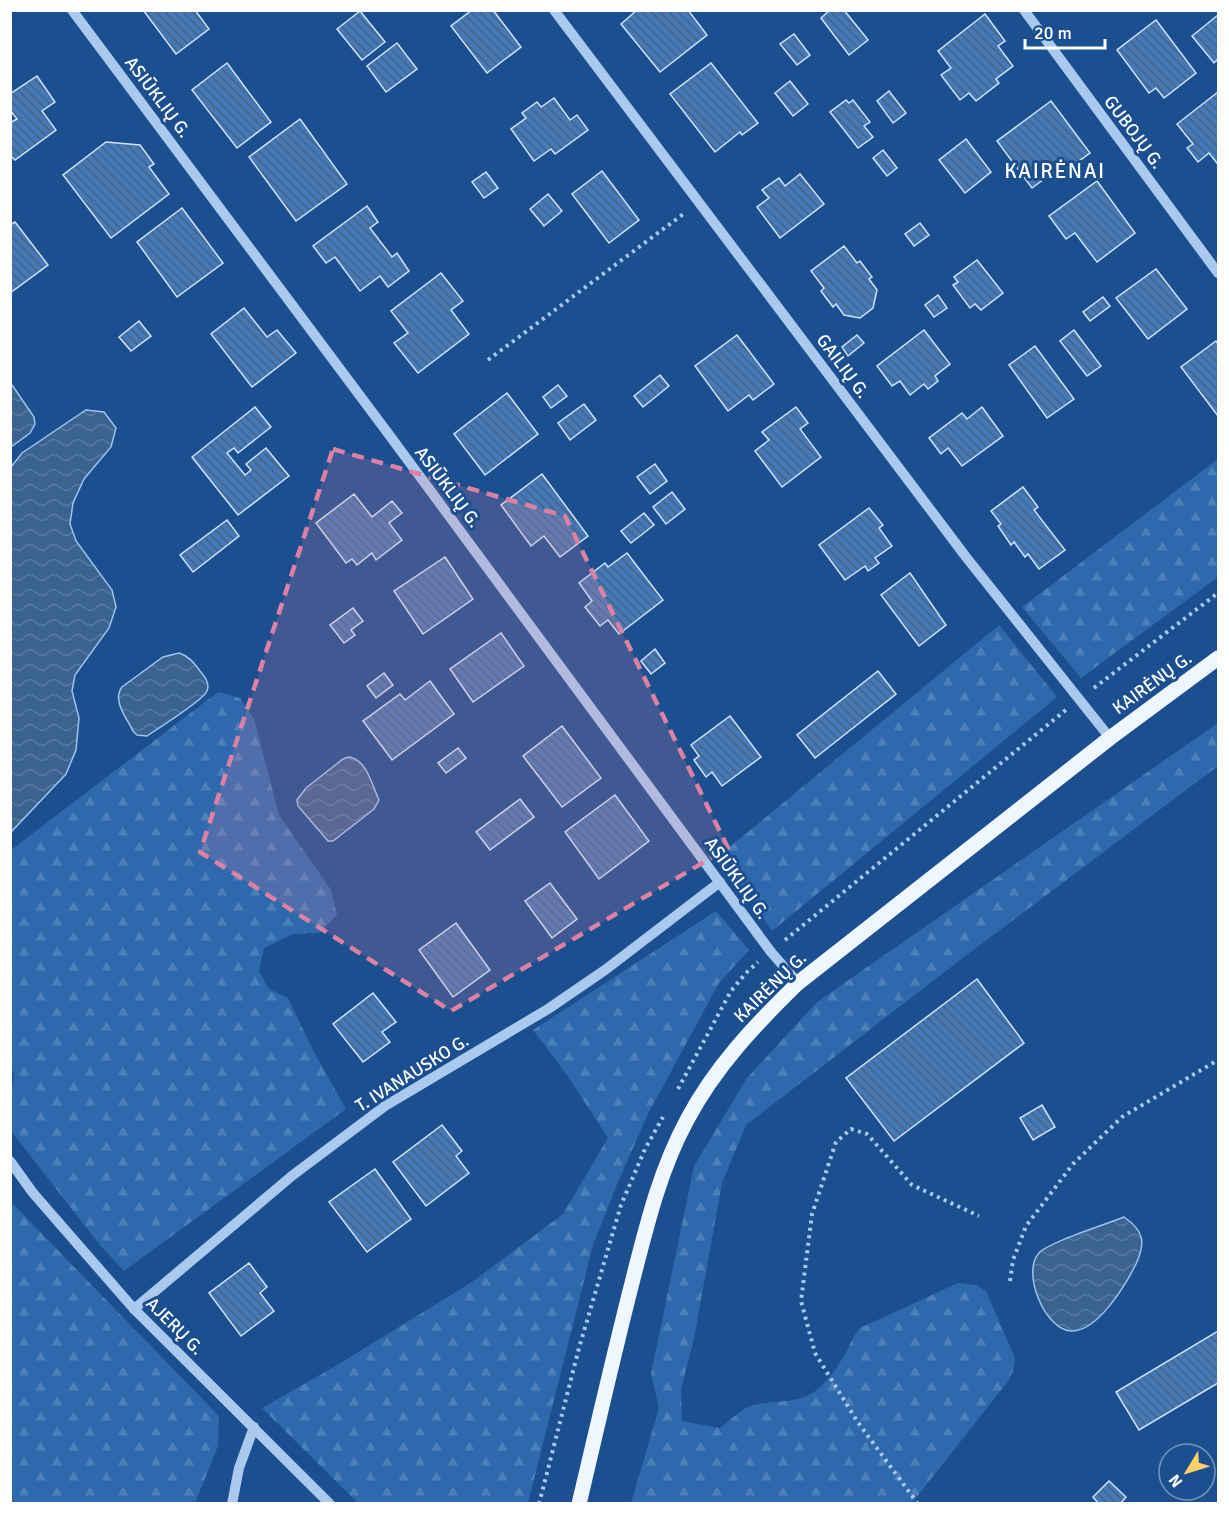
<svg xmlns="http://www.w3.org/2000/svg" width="1229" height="1514" font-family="Signika,sans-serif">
<defs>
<pattern id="forest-firs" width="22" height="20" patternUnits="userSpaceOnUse" patternTransform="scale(1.5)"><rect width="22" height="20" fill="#2e69ad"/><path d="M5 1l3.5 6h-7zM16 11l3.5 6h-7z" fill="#4d80b9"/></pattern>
<pattern id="water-waves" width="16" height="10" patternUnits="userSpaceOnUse" patternTransform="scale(1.5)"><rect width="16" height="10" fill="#3c6290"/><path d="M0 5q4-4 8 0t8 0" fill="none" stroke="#597aa1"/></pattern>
<pattern id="building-back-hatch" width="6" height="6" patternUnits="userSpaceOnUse" patternTransform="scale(1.5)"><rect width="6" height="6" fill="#4478b7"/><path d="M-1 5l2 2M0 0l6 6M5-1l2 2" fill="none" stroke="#486282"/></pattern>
</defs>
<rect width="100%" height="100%" fill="#1b4f8f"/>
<g fill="url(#forest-firs)">
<polygon points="1218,459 1218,577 1081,678 1022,607"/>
<polygon points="999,625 1057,697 772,931 720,855"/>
<polygon points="218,692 240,698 254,719 279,815 331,890 337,915 319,933 293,934 264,948 259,971 269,989 288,998 315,1054 346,1109 124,1271 99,1244 11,1131 11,1090 14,1076 10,1065 11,850"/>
<path d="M 1218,723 L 1218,766 L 968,954 L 746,1125 L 722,1183 L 694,1339 L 681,1389 L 682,1421 L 720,1428 C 728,1422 737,1413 746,1408 C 768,1398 794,1406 814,1392 C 827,1383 839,1365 846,1352 C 852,1341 852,1337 860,1328 L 958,1283 L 976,1285 L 986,1291 L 1015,1358 L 1013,1371 L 1009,1380 L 912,1503 L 631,1503 L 659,1408 L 651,1374 L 694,1166 L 747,1078 L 817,1002 Z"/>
<polygon points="716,911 749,950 719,983 648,1114 618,1182 593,1245 528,1503 358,1503 262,1408 334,1367 472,1282 563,1214 608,1138 567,1075 533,1030"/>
<polygon points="11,1202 219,1416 218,1446 195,1503 11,1503"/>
</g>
<g fill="url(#water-waves)" stroke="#9cc4f0" stroke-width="1.5">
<polygon points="10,382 34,417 35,424 30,433 11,447"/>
<polygon points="86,410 104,412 116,428 111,447 84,479 73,503 70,524 76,541 112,590 116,607 109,628 75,675 72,691 79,718 76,750 66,774 11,832 11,467 22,453"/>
<path d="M 179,653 C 189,656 194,663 200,671 C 205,677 210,683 207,691 C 203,701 158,728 147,736 L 137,735 L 133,731 C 126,717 112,700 122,687 L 163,657 Z"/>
<path d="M 349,757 C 367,760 372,785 379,800 L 374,809 L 333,841 L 328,841 L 298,806 L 297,800 L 306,788 L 343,759 Z"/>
<path d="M 1124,1217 C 1144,1231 1146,1242 1136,1264 C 1126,1284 1098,1332 1071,1331 C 1045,1330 1021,1272 1039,1253 C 1049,1242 1107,1224 1124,1217 Z"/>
</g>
<g fill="url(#building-back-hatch)" stroke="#cfe3fa" stroke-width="1.5">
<polygon points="143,10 195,10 209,29 176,54"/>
<polygon points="472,10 493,10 521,47 487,73 451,26"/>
<polygon points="637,10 688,10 707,35 660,72 621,24"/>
<polygon points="830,10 844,10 868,40 849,55 821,18"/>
<polygon points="360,11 385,42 362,60 337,29"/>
<polygon points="985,14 1005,41 998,46 1013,66 996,79 999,83 976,101 969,93 960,100 941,75 951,68 938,51"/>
<polygon points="1218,15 1218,59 1214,63 1192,36"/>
<polygon points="1156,20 1196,73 1164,98 1156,88 1149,93 1117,50"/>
<polygon points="794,34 810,55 797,65 780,44"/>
<polygon points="397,43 417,69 386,92 367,66"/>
<polygon points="227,63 271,122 237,148 192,90"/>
<polygon points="711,63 758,123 742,135 740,132 715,152 670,94"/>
<polygon points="37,76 55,102 42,111 56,130 15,160 10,155 10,123 17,119 10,110 10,94"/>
<polygon points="790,81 808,104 793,116 775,93"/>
<polygon points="889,91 906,113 893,123 877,101"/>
<polygon points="1218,92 1218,161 1217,163 1209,153 1198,162 1187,148 1193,144 1177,124"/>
<polygon points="554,98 570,120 577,115 588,130 555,154 551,149 534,161 511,129 526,118 522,113 537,102 541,107"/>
<polygon points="846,100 849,103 853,100 870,122 864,126 873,137 858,148 830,112"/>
<polygon points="1051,101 1090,153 1054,179 1051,174 1032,188 997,141"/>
<polygon points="300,119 347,184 296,221 249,157"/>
<polygon points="966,139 991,172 965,193 939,160"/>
<polygon points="106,142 140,145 154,164 149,167 169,194 111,238 63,175"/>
<polygon points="883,150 897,168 887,176 873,158"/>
<polygon points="602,171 639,220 609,243 572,194"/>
<polygon points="486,172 498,188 484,198 472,182"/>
<polygon points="800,174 824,204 780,238 757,207 769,198 762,190 779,178 785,186"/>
<polygon points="1097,181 1135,233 1097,262 1075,233 1066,239 1049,216"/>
<polygon points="548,194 562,211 544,226 530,209"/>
<polygon points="367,206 378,222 370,228 392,257 397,253 409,271 388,287 380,276 360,291 335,257 326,263 313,246"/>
<polygon points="182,208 223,263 177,297 137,242"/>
<polygon points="15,222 48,265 10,293 10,225"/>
<polygon points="920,223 929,235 914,246 905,234"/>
<polygon points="844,246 857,263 860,261 872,277 869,279 877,290 873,308 860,318 844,315 836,304 833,307 821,291 824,288 811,271"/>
<polygon points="977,260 1003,293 981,310 975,304 970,308 953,285 958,282 954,277"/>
<polygon points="1156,269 1187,309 1148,339 1116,298"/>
<polygon points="441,273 463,301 451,310 469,334 418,373 394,343 408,333 391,311"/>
<polygon points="938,295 947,308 934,317 925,305"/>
<polygon points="1103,297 1110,306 1090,321 1083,312"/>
<polygon points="244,308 267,337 277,330 296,353 252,387 211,334"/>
<polygon points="139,321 151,336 131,351 119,337"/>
<polygon points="924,330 950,364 935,376 938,381 928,389 924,384 910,395 900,381 892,386 877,366"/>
<polygon points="1074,330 1101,366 1087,376 1060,341"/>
<polygon points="737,335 774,384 753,400 749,395 728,411 695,366"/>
<polygon points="857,335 864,343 848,356 842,347"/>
<polygon points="1216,341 1218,344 1218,416 1181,367"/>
<polygon points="1035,346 1074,399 1047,418 1009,365"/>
<polygon points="660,375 669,386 643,407 634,396"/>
<polygon points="558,385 567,396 551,408 543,397"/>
<polygon points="507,393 538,434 485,475 454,434"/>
<polygon points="584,404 596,420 570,440 558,423"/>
<polygon points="255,407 271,427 238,453 234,448 227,453 245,475 251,470 246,464 266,448 289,476 238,515 192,457"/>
<polygon points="796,407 808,423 800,429 821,457 782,487 755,451 769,440 762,432"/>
<polygon points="982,407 1003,436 962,466 948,448 941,454 929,438 962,413 967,419"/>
<polygon points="655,464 667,481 650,494 637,477"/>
<polygon points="542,474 588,536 560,557 544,536 531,546 501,505"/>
<polygon points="1023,487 1038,507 1034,510 1065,550 1039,569 1028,554 1025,557 1014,542 1011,545 998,526 1001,524 991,511"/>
<polygon points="672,492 685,509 666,524 653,507"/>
<polygon points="354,494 372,517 392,501 402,513 389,523 402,540 376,560 372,553 357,565 352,559 346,563 316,523"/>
<polygon points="869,508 883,525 879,528 892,546 875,558 879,563 868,571 865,566 845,580 819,545"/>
<polygon points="644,513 654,525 631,543 621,531"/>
<polygon points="227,520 239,536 193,572 180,555"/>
<polygon points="627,553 663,600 619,634 608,620 600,626 585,607 592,601 579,583 605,563 608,567"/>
<polygon points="445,557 473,599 423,634 394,591"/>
<polygon points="910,573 946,625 919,646 881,595"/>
<polygon points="353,608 363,621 351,630 355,635 344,643 330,625"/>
<polygon points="501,633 524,666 473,702 450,669"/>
<polygon points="655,649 665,663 651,674 641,661"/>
<polygon points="878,671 896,694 815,758 797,735"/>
<polygon points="384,673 393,685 376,698 367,686"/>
<polygon points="430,681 454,714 392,760 363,721 400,694 405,700"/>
<polygon points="730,716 761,757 722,786 712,772 706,777 694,760 699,756 691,745"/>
<polygon points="562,726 601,778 562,807 523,756"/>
<polygon points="458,748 466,758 446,773 438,763"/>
<polygon points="615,795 649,841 599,879 565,832"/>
<polygon points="520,799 534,817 490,850 476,832"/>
<polygon points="550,883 577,919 552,938 525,901"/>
<polygon points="456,923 490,970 453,997 419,950"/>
<polygon points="977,979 1024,1043 894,1141 846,1078"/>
<polygon points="373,993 396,1022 382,1032 390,1042 363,1062 333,1024"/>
<polygon points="1042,1105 1055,1127 1033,1140 1020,1118"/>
<polygon points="442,1125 462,1151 456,1156 469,1173 426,1206 393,1162"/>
<polygon points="375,1169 411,1219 367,1252 329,1202"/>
<polygon points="249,1263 267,1287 260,1293 274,1311 241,1336 209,1293"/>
<polygon points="1218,1331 1218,1383 1139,1430 1116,1392"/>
<polygon points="1109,1481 1126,1497 1120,1504 1099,1504 1093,1497"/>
</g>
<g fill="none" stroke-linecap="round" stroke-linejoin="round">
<g stroke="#a9c9ee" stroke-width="4" stroke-dasharray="3 4.5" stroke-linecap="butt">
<polyline points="488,360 686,212"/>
<polyline points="1094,688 1218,593"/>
<polyline points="785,940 1067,709"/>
<polyline points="678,1089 731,991 746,973 758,962"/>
<polyline points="1010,1281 1013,1260 1026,1226 1073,1164 1122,1117 1218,1060"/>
<polyline points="539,1504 579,1348 621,1205 645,1149 663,1117"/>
<polyline points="918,1504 857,1421 815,1353 801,1301 812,1214 836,1142 851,1129 867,1134 912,1185 979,1216"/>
</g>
<g stroke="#a9c9ee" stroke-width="10">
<polyline points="72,10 390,436 771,952 798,983"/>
<polyline points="554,10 966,557 1110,738"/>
<polyline points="1024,10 1218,273"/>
<polyline points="10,1161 33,1193 134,1309 330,1504"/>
<polyline points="134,1309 293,1175 385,1106 548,1009 605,970 720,882"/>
<polyline points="232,1504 239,1468 254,1427"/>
</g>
<path stroke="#f0f6ff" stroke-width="15" d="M 579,1504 C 597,1428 614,1353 633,1279 C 647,1224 660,1170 687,1120 C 715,1067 755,1025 798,983 L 1110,738 L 1218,658"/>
</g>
<path fill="#dd80a5" fill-opacity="0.2" stroke="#dd80a5" stroke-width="4.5" stroke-dasharray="12 8" stroke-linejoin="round" d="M 333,449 L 565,516 L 728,848 L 451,1011 L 200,852 Z"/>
<g text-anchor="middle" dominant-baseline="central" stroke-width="6" stroke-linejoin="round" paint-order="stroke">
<g font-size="18" fill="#fff" stroke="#1b4f8f">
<text transform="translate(158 97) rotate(53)">ASIŪKLIŲ G.</text>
<text transform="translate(1134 132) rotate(53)">GUBOJŲ G.</text>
<text transform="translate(843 366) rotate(53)">GAILIŲ G.</text>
<text transform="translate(448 487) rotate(53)">ASIŪKLIŲ G.</text>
<text transform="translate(1152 683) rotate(-36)">KAIRĖNŲ G.</text>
<text transform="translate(737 878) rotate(54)">ASIŪKLIŲ G.</text>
<text transform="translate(770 987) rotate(-44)">KAIRĖNŲ G.</text>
<text transform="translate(412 1073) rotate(-32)">T. IVANAUSKO G.</text>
<text transform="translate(175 1326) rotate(45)">AJERŲ G.</text>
</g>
<g font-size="21" letter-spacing="1.5" fill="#fff" stroke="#1b4f8f">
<text x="1055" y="171">KAIRĖNAI</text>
</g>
</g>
<rect width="1229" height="1514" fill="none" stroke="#ffffff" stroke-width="24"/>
<g transform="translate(1187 1472) rotate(232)"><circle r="28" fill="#1b4f8f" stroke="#7695bc" stroke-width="1.5"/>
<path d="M0-4.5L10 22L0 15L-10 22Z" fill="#ffd166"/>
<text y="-9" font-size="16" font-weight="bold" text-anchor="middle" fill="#ffffff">N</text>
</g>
<path d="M1025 39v9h80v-9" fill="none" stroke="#ffffff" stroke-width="3"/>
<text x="1034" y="39" font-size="18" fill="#ffffff" stroke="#1b4f8f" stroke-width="4.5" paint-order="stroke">20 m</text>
</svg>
